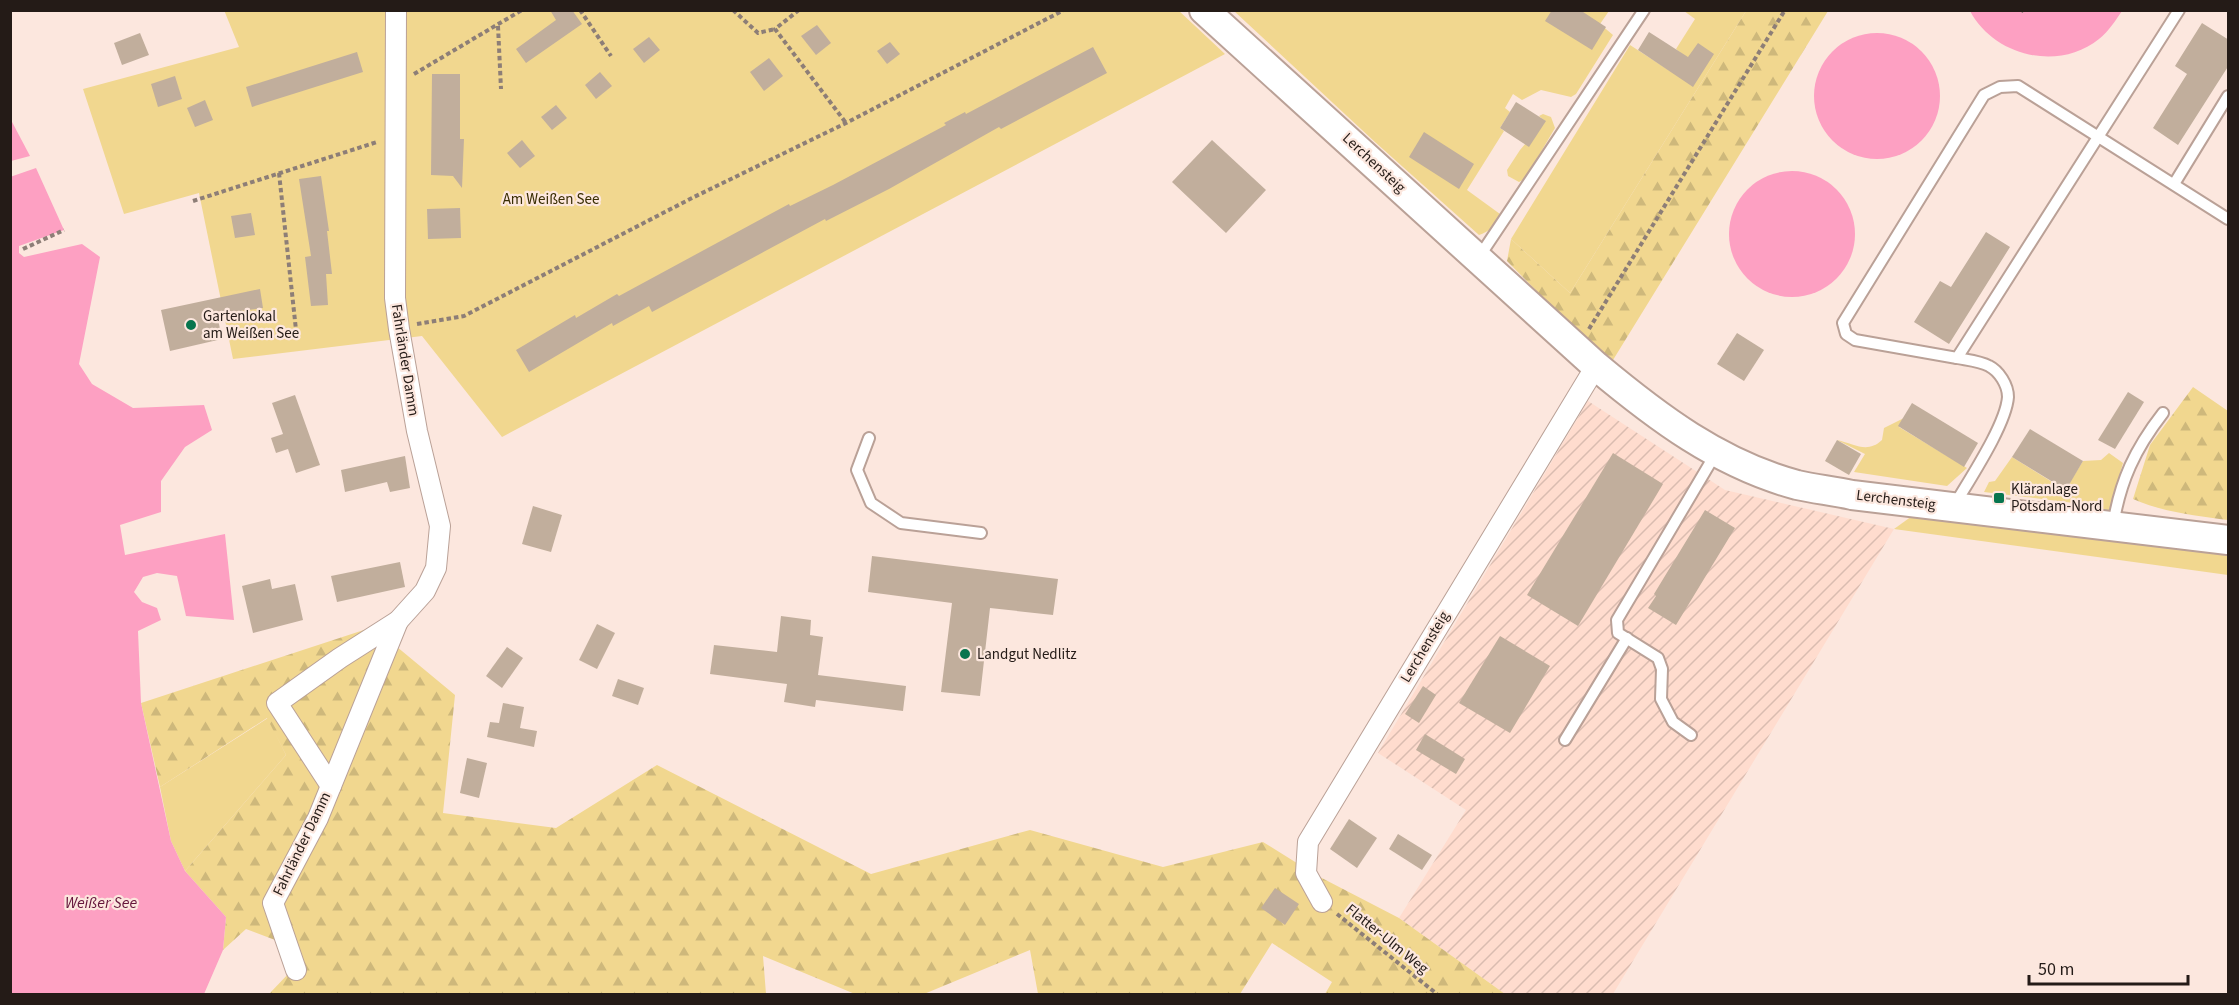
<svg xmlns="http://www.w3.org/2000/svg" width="2239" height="1005" font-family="'Source Sans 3',sans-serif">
<defs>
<pattern id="industrial-furrows" width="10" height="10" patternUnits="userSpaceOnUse" patternTransform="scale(1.5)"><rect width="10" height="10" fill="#ffdcce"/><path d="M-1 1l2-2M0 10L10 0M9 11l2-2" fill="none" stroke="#dabcb0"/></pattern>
<pattern id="forest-firs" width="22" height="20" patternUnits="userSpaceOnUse" patternTransform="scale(1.5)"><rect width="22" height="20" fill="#f1d78f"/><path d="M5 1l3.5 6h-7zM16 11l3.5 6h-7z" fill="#ceb87b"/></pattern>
</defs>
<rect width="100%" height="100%" fill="#fce7de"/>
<polygon fill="url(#industrial-furrows)" points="1588,401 1725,490 1894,529 1613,994 1505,994 1399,918 1466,810 1378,753"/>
<g fill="#f1d78f">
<polygon points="224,10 1178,10 1225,54 502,437 422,336 233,359 199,193 124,214 83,89 239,47"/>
<path d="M 1234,11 L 1609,11 L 1600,24 L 1613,35 L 1576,94 L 1571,97 L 1541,90 L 1522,100 L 1513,94 L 1505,108 L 1510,112 L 1500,128 L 1504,131 L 1467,190 L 1500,214 C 1498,225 1488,232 1479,235 L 1375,142 Z"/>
<polygon points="1684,11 1746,11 1570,293 1511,239 1630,45 1670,71 1682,54 1676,49 1695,19"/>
<polygon points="1543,114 1551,117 1555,128 1525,179 1519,182 1508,176 1507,170 1520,150 1545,121 1539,116"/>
<path d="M 1904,418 L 1899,427 L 1967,468 L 1947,486 L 1854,472 L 1865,454 L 1837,440 C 1855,444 1867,454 1882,440 L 1884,428 Z"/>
<polygon points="2109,453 2123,463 2108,514 2073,509 2074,503 1984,492 1989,482 1995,481 2012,457 2065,490 2083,461 2101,460"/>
<polygon points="1919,511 2228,549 2228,575 1894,529"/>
<polygon points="268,718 286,755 185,871 171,841 160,787"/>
</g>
<g fill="url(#forest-firs)">
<polygon points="1746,11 1828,11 1613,360 1577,332 1507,261 1511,239 1570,293"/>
<path d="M 2193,387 L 2228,411 L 2228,520 C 2197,516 2162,512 2133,499 L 2150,445 Z"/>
<polygon points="373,627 455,695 443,813 556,828 657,765 871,874 1030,830 1163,867 1263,842 1316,875 1399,918 1505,994 1325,994 1332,982 1272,943 1240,994 1038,994 1030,950 924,994 855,994 763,956 766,994 269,994 291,971 283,943 246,929 223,950 226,917 185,871 286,755 267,718 160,787 141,703"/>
</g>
<g fill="#fda0c2">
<path d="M 1970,11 L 2122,11 C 2115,21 2109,31 2099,39 C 2058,72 1994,56 1970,11 Z"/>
<circle cx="1877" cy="96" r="63"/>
<polygon points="11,120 30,156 11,161 10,161"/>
<polygon points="36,168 64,230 19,246 19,253 24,257 82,244 100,257 79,364 92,384 133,408 204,405 212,430 185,447 161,481 161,512 120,525 125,555 225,534 234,620 186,616 177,576 157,573 143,577 134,592 142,602 157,608 161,620 138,631 141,703 171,841 185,871 226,917 223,950 204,994 11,994 10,177"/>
<circle cx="1792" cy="234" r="63"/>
</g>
<g fill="#c1ae9c">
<polygon points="550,10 572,10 582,24 526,63 516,49 556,20"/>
<polygon points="1552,10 1580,10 1606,27 1592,50 1545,21"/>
<polygon points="2202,23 2229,40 2229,65 2178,145 2153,128 2187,74 2175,66"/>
<polygon points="817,25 831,43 816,55 801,36"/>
<polygon points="1649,32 1688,57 1698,43 1714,54 1693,87 1638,50"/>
<polygon points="140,33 149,55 122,65 114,43"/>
<polygon points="649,37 660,50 644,63 633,49"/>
<polygon points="890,42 900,54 887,64 877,51"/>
<polygon points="1093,47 1107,73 1001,129 999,127 889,189 826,221 825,219 652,312 649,306 613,326 612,323 529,372 516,350 575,315 576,318 617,294 619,296 789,204 790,206 833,185 946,125 944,123 965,112 966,114"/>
<polygon points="357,52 363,72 252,107 246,87"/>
<polygon points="769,58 783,76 764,91 750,72"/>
<polygon points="600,72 612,86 596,99 585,85"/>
<polygon points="432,74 460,74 460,139 464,139 462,188 453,176 431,175"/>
<polygon points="175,76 182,99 158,107 151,84"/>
<polygon points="205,100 213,120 195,127 187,108"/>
<polygon points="1516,102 1546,121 1529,147 1500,128"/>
<polygon points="556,105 567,118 552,130 541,117"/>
<polygon points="1424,132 1474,164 1459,189 1409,157"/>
<polygon points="522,140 535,156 520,168 507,153"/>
<polygon points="1212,140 1266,190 1226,233 1172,182"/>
<polygon points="321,176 329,231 327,231 332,274 326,274 328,305 311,306 305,257 311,256 299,179"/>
<polygon points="460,208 461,238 428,239 427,209"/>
<polygon points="251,213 255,235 235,238 231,216"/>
<polygon points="1986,232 2010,247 1949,344 1914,322 1940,281 1951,287"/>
<polygon points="260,289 263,308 217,314 222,339 170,351 161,310"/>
<polygon points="1737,333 1764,350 1744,381 1717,364"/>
<polygon points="2128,392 2144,402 2115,449 2098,440"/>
<polygon points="295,395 320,465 296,473 288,449 276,453 271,438 283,434 272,403"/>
<polygon points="1912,403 1978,443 1964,467 1898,426"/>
<polygon points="2030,429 2083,461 2066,490 2012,457"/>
<polygon points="1837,440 1861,454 1849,475 1825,461"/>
<polygon points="1613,453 1663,484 1578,626 1527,595"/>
<polygon points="405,456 410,488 390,492 387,482 345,492 341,470"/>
<polygon points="533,506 562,515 551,552 522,544"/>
<polygon points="1705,510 1735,528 1676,625 1648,608 1656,596 1654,594"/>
<polygon points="872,556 1058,579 1053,615 990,608 980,696 941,692 952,603 868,592"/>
<polygon points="400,562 405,587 337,602 331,576"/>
<polygon points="270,579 272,589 295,584 303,620 253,633 242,586"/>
<polygon points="781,616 811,620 810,635 823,637 818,675 906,686 903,711 816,700 815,707 784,702 787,684 710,674 714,645 777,652"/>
<polygon points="597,624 615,633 597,669 579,660"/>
<polygon points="1500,636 1550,666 1510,733 1459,703"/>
<polygon points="507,647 523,658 502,688 486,676"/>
<polygon points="618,679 644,688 638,705 612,696"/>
<polygon points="1423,686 1436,695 1419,723 1405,714"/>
<polygon points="503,703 524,707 520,728 537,731 534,747 487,737 490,722 499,723"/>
<polygon points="1425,734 1465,759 1456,774 1416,750"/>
<polygon points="467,758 487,763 479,798 460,793"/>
<polygon points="1349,819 1377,838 1357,868 1330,849"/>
<polygon points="1398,834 1432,855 1422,870 1389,849"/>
<polygon points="1275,888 1299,904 1285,925 1261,908"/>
</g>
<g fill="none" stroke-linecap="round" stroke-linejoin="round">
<defs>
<g id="lane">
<polyline points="2179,10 1957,358 1855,340 1846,334 1843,323 1984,95 2000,87 2018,86 2228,219"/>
<polyline points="2174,184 2228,96"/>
<polyline points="1479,257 1644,10"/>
<polyline points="869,438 857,470 871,503 901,523 981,533"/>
<path d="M 1954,506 C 1969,480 2006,425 2008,397 C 2008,385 1999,371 1989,366 C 1980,361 1967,360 1957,358"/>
<path d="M 2113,526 C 2120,481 2135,449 2163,413"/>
<polyline points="1691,735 1673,722 1661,699 1662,669 1658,658 1618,633 1617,620 1716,453"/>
<polyline points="1565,740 1627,638"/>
</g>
<g id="street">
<polyline points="331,786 277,703 340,658 398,621 425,591 436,568 440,526 417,431 399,329 395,298 396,10"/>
<polyline points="1322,902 1306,873 1308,842 1596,366"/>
<polyline points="296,970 273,903 318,818 398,621"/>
</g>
<path id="secondary" d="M 1204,10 L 1596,366 C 1657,417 1719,464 1797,485 C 1815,489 1834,491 1852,495 L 2228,540"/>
</defs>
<use href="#lane" stroke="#baa197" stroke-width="14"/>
<use href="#street" stroke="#baa197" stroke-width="22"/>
<use href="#secondary" stroke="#baa197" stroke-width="32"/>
<g stroke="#8d7e77" stroke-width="4" stroke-dasharray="4.5 3" stroke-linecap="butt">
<polyline points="580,10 611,56"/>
<polyline points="733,10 758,33 775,29"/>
<polyline points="799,10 775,29 846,123"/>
<polyline points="2021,12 2022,10"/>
<polyline points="498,26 501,89"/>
<polyline points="414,74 522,10"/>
<polyline points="279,173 296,330"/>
<polyline points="193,201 377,142"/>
<polyline points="23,249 64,230"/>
<polyline points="417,324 464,316 692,198 846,123 1064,10"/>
<polyline points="1589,329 1785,10"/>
<polyline points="1337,914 1437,994"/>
</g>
<use href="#lane" stroke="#fff" stroke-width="10"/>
<use href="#street" stroke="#fff" stroke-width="20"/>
<use href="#secondary" stroke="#fff" stroke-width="28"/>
</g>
<g fill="#07754e" stroke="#fce7de" stroke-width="2">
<circle cx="191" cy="325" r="6"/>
<rect x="1993" y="492" width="12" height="12" rx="3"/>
<circle cx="965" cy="654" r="6"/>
</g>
<g text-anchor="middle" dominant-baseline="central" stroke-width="4.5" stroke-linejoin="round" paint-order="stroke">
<g font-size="15" fill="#241b17" stroke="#fce7de">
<text transform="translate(1374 163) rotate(43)">Lerchensteig</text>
<text transform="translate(405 360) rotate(81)">Fahrländer Damm</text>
<text transform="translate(1896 500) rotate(7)">Lerchensteig</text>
<text transform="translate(1425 647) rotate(-59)">Lerchensteig</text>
<text transform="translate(302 844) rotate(-64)">Fahrländer Damm</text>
<text transform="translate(1387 939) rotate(39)">Flatter-Ulm Weg</text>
</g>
<g font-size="15" fill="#392d03" stroke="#fce7de">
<text x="551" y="199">Am Weißen See</text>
</g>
<g font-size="15" fill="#241b17" stroke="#fce7de" text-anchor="start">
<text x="203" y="316">Gartenlokal<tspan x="203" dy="17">am Weißen See</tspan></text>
<text x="2011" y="489">Kläranlage<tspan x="2011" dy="17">Potsdam-Nord</tspan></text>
<text x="977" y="654">Landgut Nedlitz</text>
</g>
<g font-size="16" font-style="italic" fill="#65153b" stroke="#fce7de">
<text x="101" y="903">Weißer See</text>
</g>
</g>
<rect width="2239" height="1005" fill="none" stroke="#241b17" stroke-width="24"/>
<path d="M2029 975v9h159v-9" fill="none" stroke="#241b17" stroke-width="3"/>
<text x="2038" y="975" font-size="18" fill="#241b17" stroke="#fce7de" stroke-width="4.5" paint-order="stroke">50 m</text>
</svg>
